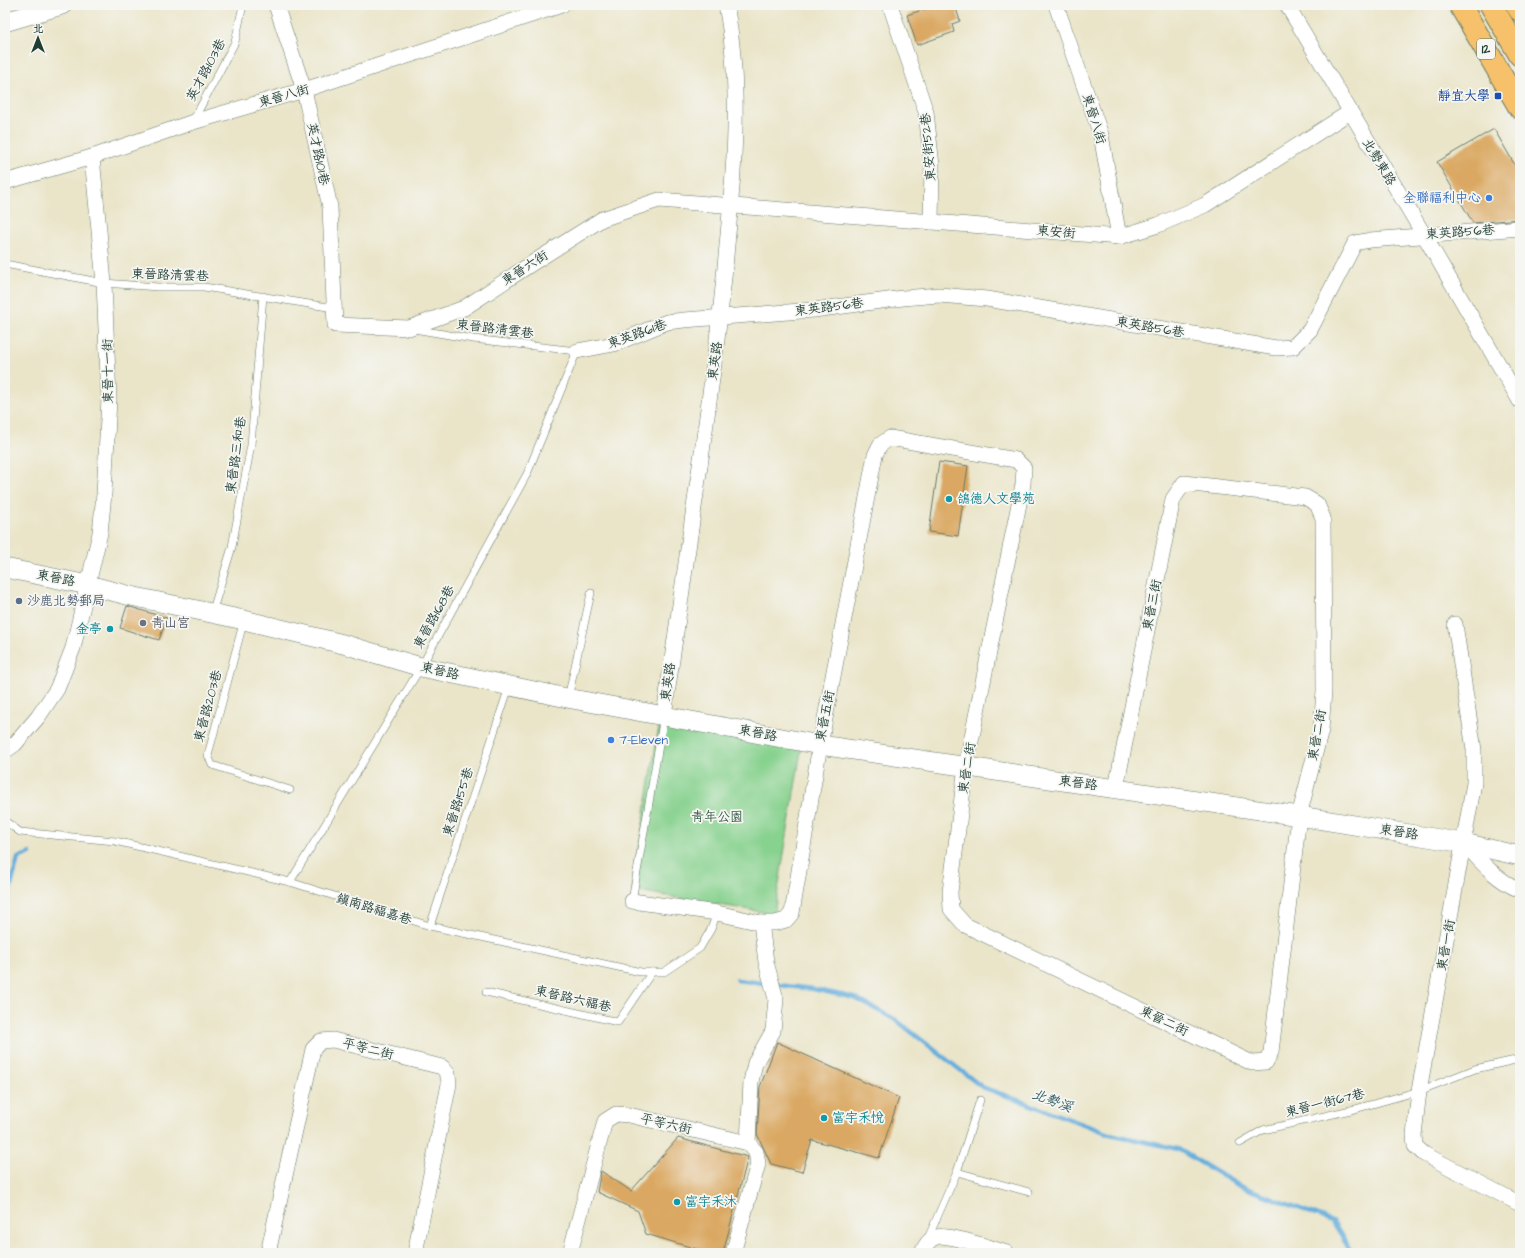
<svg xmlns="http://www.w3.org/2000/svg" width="1525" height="1258" font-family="'Architects Daughter','LXGW WenKai TC',sans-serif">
<rect width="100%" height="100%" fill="#f6f6f2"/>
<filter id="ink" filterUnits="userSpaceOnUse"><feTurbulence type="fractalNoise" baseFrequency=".025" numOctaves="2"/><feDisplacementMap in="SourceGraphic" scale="8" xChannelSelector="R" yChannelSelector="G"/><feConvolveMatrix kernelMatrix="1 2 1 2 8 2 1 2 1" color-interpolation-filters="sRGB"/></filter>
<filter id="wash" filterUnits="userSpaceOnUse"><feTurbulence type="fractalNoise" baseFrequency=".012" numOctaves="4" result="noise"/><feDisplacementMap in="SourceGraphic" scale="16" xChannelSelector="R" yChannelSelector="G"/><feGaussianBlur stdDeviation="0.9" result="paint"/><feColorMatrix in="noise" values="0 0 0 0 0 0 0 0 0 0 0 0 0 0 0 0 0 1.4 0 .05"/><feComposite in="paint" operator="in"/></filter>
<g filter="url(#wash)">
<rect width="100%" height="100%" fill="#eae5c9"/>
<polygon fill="#88d28f" stroke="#548862" points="660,721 802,745 774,914 632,890"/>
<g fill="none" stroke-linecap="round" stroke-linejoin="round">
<g stroke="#65aedd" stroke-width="4.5">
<polyline points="5,910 18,858 30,853"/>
<polyline points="737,980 813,989 855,998 896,1020 982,1087 1110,1134 1178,1149 1238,1185 1332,1221 1352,1253"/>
</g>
</g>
<g id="blocks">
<g fill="#daa862">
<polygon points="937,5 955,5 960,21 952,24 954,32 917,45 907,15"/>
<polygon points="1494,129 1520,174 1520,219 1473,223 1437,162"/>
<polygon points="939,462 968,466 958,536 929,532"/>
<polygon points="127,606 167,618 159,640 120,628"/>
<polygon points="777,1042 899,1098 879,1158 812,1140 802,1172 771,1164 757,1134 760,1087"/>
<polygon points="678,1138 748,1157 723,1253 710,1253 646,1234 638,1211 597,1192 601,1171 631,1191"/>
</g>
</g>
</g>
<g filter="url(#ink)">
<use href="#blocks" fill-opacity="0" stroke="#667868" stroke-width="1"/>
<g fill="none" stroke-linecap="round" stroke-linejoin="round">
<defs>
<g id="service">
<polyline points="193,121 235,42 243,5"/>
<polyline points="5,264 104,283 158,287 204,287 334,308"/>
<polyline points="212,613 232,547 251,445 263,296"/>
<polyline points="244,620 208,755 212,765 290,790"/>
<polyline points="568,698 591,593"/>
<polyline points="5,821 20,832 115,841 290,882 430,926 641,972 664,972 700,948 711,929 717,913"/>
<polyline points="290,882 421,667 527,474 577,351 473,339 414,329"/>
<polyline points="632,901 664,716"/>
<polyline points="430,926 509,687"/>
<polyline points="486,992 618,1022 652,972"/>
<polyline points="1240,1143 1263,1130 1355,1109 1419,1091 1475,1069 1520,1059"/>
<polyline points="957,1172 1029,1192"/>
<polyline points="928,1238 957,1172 980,1100"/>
</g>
<g id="minor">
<polyline points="276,5 304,90 330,207 335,325 409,328 464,308 534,262 602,219 659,200 1119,237 1158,225 1205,205 1350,112"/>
<polyline points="890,5 926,112 932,166 931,222"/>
<polyline points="1056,5 1101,135 1119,237"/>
<polyline points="1287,5 1424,235 1520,401"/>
<polyline points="5,182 92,157 193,122 304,90 562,5"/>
<polyline points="577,351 614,344 667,322 684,320 814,310 903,298 939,295 987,299 1276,348 1293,347 1310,330 1355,243 1370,240 1520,228"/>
<polyline points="1455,624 1474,750 1474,783 1419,1091 1414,1135 1415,1146 1424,1154 1520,1204"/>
<path d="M 664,715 C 676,632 688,549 700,466 C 710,396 720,326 726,256 C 734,173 742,87 726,5"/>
<polyline points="5,751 15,744 38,717 57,689 73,648 100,533 104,494 109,399 104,283 92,157"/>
<path d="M 1464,843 C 1480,861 1497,881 1520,890"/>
<polyline points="632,901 717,913 761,923 775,923 786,920 792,913 820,745 875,455 880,445 890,438 1016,460 1024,468 1023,484 966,766 950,892 951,909 965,925 1252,1063 1266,1062 1271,1052 1299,816 1321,730 1324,691 1323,518 1317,504 1305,497 1184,483 1173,499 1116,788"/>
<polyline points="748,1143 751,1082 755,1063 773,1031 776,999 766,962 761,923"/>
<polyline points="268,1253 313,1049 321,1041 333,1040 442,1067 448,1074 449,1084 415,1253"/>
<polyline points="570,1253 605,1121 616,1114 629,1115 748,1143 756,1152 758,1164 733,1253"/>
<path d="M 922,1253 C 924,1247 929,1239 936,1237 C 947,1233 994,1249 1007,1253"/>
</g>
<g id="tertiary">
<polyline points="5,22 62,5"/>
<polyline points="5,568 88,585 131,596 244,620 343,644 421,667 567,698 820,745 1299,816 1464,843 1520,856"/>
</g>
<g id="primary">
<polyline points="1460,5 1520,108"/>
<polyline points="1491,5 1520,55"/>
<polyline points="1517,5 1520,10"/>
</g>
</defs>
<use href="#service" stroke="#667868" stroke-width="8"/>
<use href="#minor" stroke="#667868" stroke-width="16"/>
<use href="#tertiary" stroke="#667868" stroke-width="20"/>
<use href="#primary" stroke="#667868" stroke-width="24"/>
<use href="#service" stroke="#fff" stroke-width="7"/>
<use href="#minor" stroke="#fff" stroke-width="15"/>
<use href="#tertiary" stroke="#fff" stroke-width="19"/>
<use href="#primary" stroke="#f6c16b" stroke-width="22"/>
</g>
</g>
<rect fill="#1a4fb4" stroke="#f6f6f2" stroke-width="1.5" x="1494" y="92" width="8" height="8" rx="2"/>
<g fill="#3f7fe0" stroke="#f6f6f2" stroke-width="1.5">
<circle cx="1489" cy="198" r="4"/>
<circle cx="611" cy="740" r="4"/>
</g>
<g fill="#0f9aa8" stroke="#f6f6f2" stroke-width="1.5">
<circle cx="949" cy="499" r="4"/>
<circle cx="110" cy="629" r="4"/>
<circle cx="824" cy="1118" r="4"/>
<circle cx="677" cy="1202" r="4"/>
</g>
<circle fill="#5c6f8a" stroke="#f6f6f2" stroke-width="1.5" cx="19" cy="601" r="4"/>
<circle fill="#6b7280" stroke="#f6f6f2" stroke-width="1.5" cx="143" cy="623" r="4"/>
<g text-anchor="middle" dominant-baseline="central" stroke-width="3.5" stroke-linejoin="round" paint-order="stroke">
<rect fill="#f6f6f2" stroke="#60746d" stroke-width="1" x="1477" y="39" width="18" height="20" rx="3"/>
<g font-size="12" font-weight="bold" fill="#1f3d34">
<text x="1486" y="49">12</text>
</g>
<g font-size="13" fill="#1f3d34" stroke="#f6f6f2">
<text transform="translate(206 70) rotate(-62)">英才路103巷</text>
<text transform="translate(284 96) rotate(-16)">東晉八街</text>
<text transform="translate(1094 119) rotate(73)">東晉八街</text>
<text transform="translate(928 147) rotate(-95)">東安街52巷</text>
<text transform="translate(318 154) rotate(78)">英才路101巷</text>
<text transform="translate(1379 162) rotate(59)">北勢東路</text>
<text transform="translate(1056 232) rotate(5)">東安街</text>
<text transform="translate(1460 232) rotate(-4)">東英路56巷</text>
<text transform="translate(525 268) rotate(-33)">東晉六街</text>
<text transform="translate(170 275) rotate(2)">東晉路清雲巷</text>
<text transform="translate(829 307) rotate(-7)">東英路56巷</text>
<text transform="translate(1150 327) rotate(10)">東英路56巷</text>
<text transform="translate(495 329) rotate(7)">東晉路清雲巷</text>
<text transform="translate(637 334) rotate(-20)">東英路61巷</text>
<text transform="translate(715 361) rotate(-82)">東英路</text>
<text transform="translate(108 371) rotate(-91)">東晉十一街</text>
<text transform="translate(236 455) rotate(-82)">東晉路三和巷</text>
<text transform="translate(56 578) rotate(11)">東晉路</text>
<text transform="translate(1152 605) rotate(-79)">東晉三街</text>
<text transform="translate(434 617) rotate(-61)">東晉路168巷</text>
<text transform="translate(440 671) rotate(13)">東晉路</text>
<text transform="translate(668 682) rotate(-82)">東英路</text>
<text transform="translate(208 706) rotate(-75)">東晉路203巷</text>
<text transform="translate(825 716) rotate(-79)">東晉五街</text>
<text transform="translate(758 733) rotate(11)">東晉路</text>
<text transform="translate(1317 735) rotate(-80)">東晉二街</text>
<text transform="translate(967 768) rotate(-81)">東晉二街</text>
<text transform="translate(1078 783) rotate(8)">東晉路</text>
<text transform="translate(458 802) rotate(-72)">東晉路155巷</text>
<text transform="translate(1399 832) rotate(9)">東晉路</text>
<text transform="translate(374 909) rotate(17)">鎮南路福嘉巷</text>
<text transform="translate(1446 945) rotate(-80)">東晉一街</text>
<text transform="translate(573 999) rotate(13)">東晉路六福巷</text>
<text transform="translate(1164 1021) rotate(26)">東晉二街</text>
<text transform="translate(368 1049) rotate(14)">平等二街</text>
<text transform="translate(1325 1103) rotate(-14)">東晉一街67巷</text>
<text transform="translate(666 1124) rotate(13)">平等六街</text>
</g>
<g font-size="13" fill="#164399" stroke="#f6f6f2" text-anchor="end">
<text x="1490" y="96">靜宜大學</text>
</g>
<g font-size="13" fill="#366cbe" stroke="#f6f6f2" text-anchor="end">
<text x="1481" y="198">全聯福利中心</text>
<text x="619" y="740" text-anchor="start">7-Eleven</text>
</g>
<g font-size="13" fill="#0d838f" stroke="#f6f6f2" text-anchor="start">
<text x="957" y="499">鴿德人文學苑</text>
<text x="102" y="629" text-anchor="end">金亭</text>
<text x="832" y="1118">富宇禾悅</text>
<text x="685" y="1202">富宇禾沐</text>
</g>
<g font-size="13" fill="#4e5e75" stroke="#f6f6f2" text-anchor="start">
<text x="27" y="601">沙鹿北勢郵局</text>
</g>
<g font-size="13" fill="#5b616d" stroke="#f6f6f2" text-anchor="start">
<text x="151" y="623">青山宮</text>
</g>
<g font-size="13" fill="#345b46" stroke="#f6f6f2">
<text x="717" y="817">青年公園</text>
</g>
<g font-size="14" font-style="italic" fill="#345f67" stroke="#f6f6f2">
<text transform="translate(1052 1101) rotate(20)">北勢溪</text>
</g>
</g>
<rect width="1525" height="1258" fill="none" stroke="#f6f6f2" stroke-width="20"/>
<g transform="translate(38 38)" stroke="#f6f6f2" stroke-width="3" paint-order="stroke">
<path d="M0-3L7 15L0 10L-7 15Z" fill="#1f3d34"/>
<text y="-6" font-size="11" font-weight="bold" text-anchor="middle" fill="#1f3d34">北</text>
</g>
</svg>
